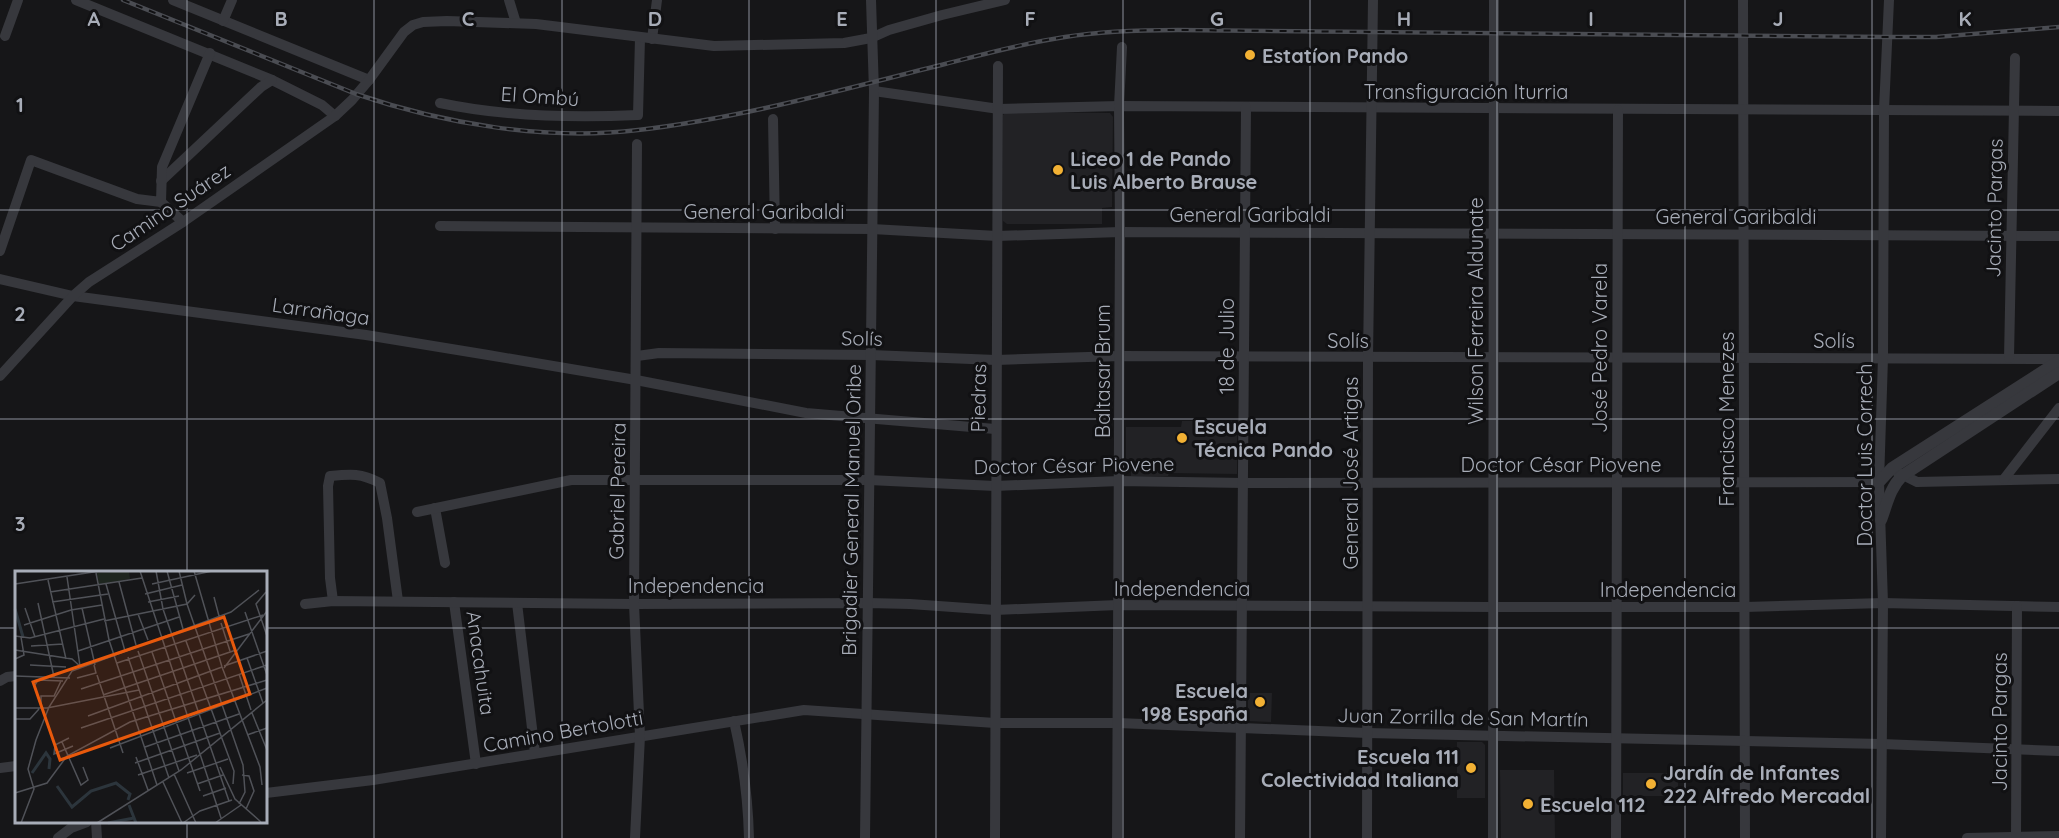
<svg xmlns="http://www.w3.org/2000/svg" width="2059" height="838" font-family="Quicksand,sans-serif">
<rect width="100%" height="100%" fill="#161618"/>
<g fill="#222225">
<polygon points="1006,112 1110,113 1113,117 1112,207 1102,208 1102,224 1007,224 1003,221 1003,115"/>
<polygon points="1182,421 1237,421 1237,474 1169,473 1168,476 1131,476 1131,463 1126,463 1126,427 1181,427"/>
<polygon points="1248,693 1272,693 1271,722 1248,721"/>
<polygon points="1457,742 1482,742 1485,745 1485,798 1457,798"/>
<polygon points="1500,770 1554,770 1555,838 1501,838"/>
<rect x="1623" y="773" width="55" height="23"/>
</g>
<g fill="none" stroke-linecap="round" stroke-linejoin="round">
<g stroke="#37383d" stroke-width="10">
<polyline points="76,0 272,80 322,105 335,116"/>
<polyline points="173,0 369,80"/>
<polyline points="509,0 516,23"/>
<polyline points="1743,0 1745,838"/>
<polyline points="223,21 232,0"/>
<polyline points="5,36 18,0"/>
<polyline points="652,39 657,0"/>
<polyline points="874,91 999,109 1119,106 2059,111"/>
<path d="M 440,103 C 505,117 572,118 638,115 L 640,38"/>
<polyline points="773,119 775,229"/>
<polyline points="161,181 261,87 272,80"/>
<polyline points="161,202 183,222"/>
<polyline points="440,226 872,229 997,236 1120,232 2059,236"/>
<polyline points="0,251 31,160 137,199 161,202 162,167 210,53"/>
<polyline points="0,279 73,296 366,335 488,355 636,380 806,413 995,429"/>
<polyline points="637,356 659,353 871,355 996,360 1120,356 2059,359"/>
<polyline points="2009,358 2015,58"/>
<polyline points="0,376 73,296 89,282 183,222 335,116 352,100 369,80 404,32 413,25 423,22 447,21 536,24 714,46 844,43 871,38 889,30 942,15 1005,0"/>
<polyline points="1897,472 1917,482 2059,479"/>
<polyline points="2004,479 2059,408"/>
<polyline points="435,508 445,563"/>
<polyline points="417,512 571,480 869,480 995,486 1119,481 1244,483 1879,482"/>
<path d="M 333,601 L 330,578 L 328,486 L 330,476 C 351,474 361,473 380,483 L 387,518 L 398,601"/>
<polyline points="454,602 476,764"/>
<polyline points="517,603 535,753"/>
<polyline points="305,604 333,601 634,604 868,603 910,604 995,610 1118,605 1492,607 1745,607 1883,603 2059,607"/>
<polyline points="0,681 7,677 16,676"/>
<path d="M 734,721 C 743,760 748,798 749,838"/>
<polyline points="0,768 16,766"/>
<polyline points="266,793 373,780 804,710 995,723 1118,723 1367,733 1882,744 2059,751"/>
<polyline points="96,822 97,838"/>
<polyline points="58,838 71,828 87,822"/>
<polyline points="635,838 640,736 634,604 637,144"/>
<polyline points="865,838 874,91 871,0"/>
<polyline points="995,838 998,66"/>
<polyline points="1117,838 1120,232 1119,106 1122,47"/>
<polyline points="1240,838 1246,107"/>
<polyline points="1367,838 1368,358 1373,0"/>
<polyline points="1493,838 1494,0"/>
<polyline points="1616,838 1618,110"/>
<polyline points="1881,838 1883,603 1879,482 1883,358 1884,110 1889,0"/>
<polyline points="1967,838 2059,836"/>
<polyline points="2016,838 2017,606"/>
</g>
<g stroke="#37383d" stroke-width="12">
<polyline points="1879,482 1892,468 2059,361"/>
<path d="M 1881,520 C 1887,504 1890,488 1902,476 L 2059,373"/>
</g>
<defs>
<path id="rail" d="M 123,0 L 356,94 C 444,124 546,141 638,130 C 742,118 844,89 945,64 C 985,54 1024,43 1065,37 C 1102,31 1140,30 1178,30 L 1888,37 L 1936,37 L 2059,27"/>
</defs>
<use href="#rail" stroke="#4a4c52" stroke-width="4.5"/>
<use href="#rail" stroke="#111113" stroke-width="2" stroke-dasharray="7" stroke-linecap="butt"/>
</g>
<path fill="none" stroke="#a8adb8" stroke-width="1.5" stroke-opacity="0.55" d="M 187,0 L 187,572M 374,0 L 374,838M 562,0 L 562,838M 749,0 L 749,838M 936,0 L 936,838M 1123,0 L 1123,838M 1310,0 L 1310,838M 1497,0 L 1497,838M 1685,0 L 1685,838M 1872,0 L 1872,838M 0,210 L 2059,210M 0,419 L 2059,419M 0,628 L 16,628M 266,628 L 2059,628M 187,822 L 187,838"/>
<g fill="#f2b134" stroke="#111113" stroke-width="2">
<circle cx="1250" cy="55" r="6"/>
<circle cx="1058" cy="170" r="6"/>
<circle cx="1182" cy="438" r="6"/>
<circle cx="1260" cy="702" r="6"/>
<circle cx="1471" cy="768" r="6"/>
<circle cx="1651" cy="784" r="6"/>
<circle cx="1528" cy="804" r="6"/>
</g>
<g text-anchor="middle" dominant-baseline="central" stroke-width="6" stroke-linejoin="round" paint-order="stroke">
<g font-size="20" font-weight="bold" fill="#a8adb8" stroke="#111113" text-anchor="start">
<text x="1262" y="55">Estatíon Pando</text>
<text x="1070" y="158">Liceo 1 de Pando<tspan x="1070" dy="23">Luis Alberto Brause</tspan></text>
<text x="1194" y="426">Escuela<tspan x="1194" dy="23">Técnica Pando</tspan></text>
<text x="1248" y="690" text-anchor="end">Escuela<tspan x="1248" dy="23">198 España</tspan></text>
<text x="1459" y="756" text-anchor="end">Escuela 111<tspan x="1459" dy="23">Colectividad Italiana</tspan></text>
<text x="1663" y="772">Jardín de Infantes<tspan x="1663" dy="23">222 Alfredo Mercadal</tspan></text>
<text x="1540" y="804">Escuela 112</text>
</g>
<g font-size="20" fill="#a8adb8" stroke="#111113">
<text x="1466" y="91">Transfiguración Iturria</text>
<text transform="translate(540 96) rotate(4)">El Ombú</text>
<text transform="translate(170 207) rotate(-34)">Camino Suárez</text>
<text transform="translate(1994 208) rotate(-89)">Jacinto Pargas</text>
<text x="764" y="211">General Garibaldi</text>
<text x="1250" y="214">General Garibaldi</text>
<text x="1736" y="216">General Garibaldi</text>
<text transform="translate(321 311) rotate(8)">Larrañaga</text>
<text transform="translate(1475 311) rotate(-90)">Wilson Ferreira Aldunate</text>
<text transform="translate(862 338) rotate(1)">Solís</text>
<text x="1348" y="340">Solís</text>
<text x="1834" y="340">Solís</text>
<text transform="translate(1226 346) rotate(-90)">18 de Julio</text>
<text transform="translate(1599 348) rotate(-90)">José Pedro Varela</text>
<text transform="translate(1102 371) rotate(-90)">Baltasar Brum</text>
<text transform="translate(978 398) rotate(-89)">Piedras</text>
<text transform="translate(1726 419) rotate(-90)">Francisco Menezes</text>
<text transform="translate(1864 455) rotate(-90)">Doctor Luis Correch</text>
<text x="1561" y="464">Doctor César Piovene</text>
<text transform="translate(1074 465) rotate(-1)">Doctor César Piovene</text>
<text transform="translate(1350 473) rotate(-90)">General José Artigas</text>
<text transform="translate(617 491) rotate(-89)">Gabriel Pereira</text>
<text transform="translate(851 510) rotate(-89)">Brigadier General Manuel Oribe</text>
<text x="696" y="585">Independencia</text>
<text x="1182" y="588">Independencia</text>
<text x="1668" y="589">Independencia</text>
<text transform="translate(481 663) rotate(82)">Anacahuita</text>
<text transform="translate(1463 717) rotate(1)">Juan Zorrilla de San Martín</text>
<text transform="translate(1999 722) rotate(-90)">Jacinto Pargas</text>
<text transform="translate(563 731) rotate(-10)">Camino Bertolotti</text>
</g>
</g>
<g transform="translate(15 571)">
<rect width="252" height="252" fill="#161618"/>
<path d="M 114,0 L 115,8 L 84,13 L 82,2 Z" fill="#1e261f"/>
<path fill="none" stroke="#2c353c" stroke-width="3" d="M 0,38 L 8,66M 17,202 L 31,182 L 35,188 L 34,198M 42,215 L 57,236 L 76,220 L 101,212 L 115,223 L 113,229M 114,234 L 121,252M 93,252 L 119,247"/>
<path fill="none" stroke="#505258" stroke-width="1.5" d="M 125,0 L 206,247M 141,0 L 148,38 L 214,230M 152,0 L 168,58M 164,0 L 172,33 L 228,194 L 230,221 L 224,233M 179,0 L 207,96 L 245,196 L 247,214M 81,2 L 94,69 L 142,214M 52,6 L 65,95M 33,9 L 51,88M 104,11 L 121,74M 0,13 L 85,0M 91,13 L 110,80M 137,13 L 197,0M 35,21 L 127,7M 251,21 L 241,33 L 252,65M 130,23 L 167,14M 199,26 L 204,45M 37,31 L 93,23M 133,31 L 164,25M 23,32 L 39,106M 10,37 L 20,66M 67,37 L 80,94M 230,41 L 252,104M 123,43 L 133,69M 89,50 L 172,33 L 180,24M 206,52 L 215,80M 9,54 L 56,39 L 87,34M 0,65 L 15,67 L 89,48M 171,70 L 219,200 L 218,213M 16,75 L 48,73M 0,79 L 57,88 L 66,96M 63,80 L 164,46M 123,80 L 164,200M 137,81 L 185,220M 113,86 L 154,207M 232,87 L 248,132M 0,88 L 9,84 L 6,66M 102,92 L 248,44M 15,94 L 51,96M 209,95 L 252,80M 209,97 L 252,40M 224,103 L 236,139M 82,104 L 108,182M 0,105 L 55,107M 62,107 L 81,102 L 79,94M 20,114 L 23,109 L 48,110M 66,118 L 234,63M 88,124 L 221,79M 0,137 L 32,137 L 124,119M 26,137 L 26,125 L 39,125 L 46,110M 237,142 L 252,179M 73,145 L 207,96M 0,148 L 15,148 L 24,138M 66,157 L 252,94M 232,164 L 252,157M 54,167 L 40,174 L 39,183 L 58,175M 47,171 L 66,214 L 73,209 L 68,196M 130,176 L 224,143M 95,177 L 252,117M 121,186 L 133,219M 120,192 L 205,162M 205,196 L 220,228 L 246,251M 172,202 L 213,188M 159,203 L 181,252M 123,204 L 182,184M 227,204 L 234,205 L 239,220 L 231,238M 148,211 L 167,252M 182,213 L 208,204M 0,222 L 32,212 L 52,185 L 115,151 L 252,109M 188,225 L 211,217M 6,252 L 19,218 L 13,198 L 21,169 L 34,136 L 57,100 L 216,41 L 244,19M 82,252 L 166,199 L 252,129M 168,252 L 185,240 L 217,229M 200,252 L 226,234"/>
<path fill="#e8590c" fill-opacity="0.15" stroke="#e8590c" stroke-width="3" d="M 209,46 L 235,123 L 45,189 L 18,111 Z"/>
<rect width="252" height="252" fill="none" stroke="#a8adb8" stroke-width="3"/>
</g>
<g font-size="20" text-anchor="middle" font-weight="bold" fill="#a8adb8" stroke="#111113" stroke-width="6" stroke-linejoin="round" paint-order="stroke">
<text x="94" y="26">A</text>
<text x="281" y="26">B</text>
<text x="468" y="26">C</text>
<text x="655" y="26">D</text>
<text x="842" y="26">E</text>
<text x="1030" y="26">F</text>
<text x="1217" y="26">G</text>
<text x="1404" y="26">H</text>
<text x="1591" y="26">I</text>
<text x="1778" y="26">J</text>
<text x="1965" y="26">K</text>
<text x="20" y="112">1</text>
<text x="20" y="321">2</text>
<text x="20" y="531">3</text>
</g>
</svg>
